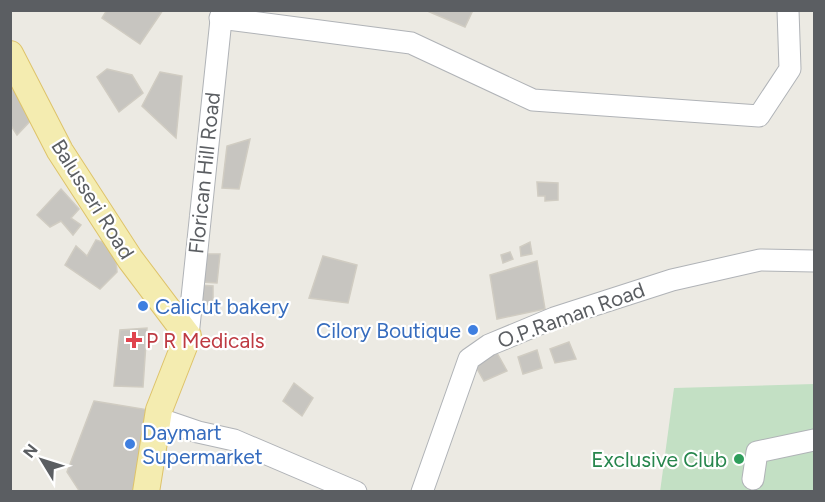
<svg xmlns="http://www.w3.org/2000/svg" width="825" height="502" font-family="Figtree,sans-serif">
<rect width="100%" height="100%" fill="#eceae3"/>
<polygon fill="#c3e0c4" points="814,384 814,491 660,492 674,388"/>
<g fill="#c7c5c0" stroke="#d0ccc2" stroke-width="1.5">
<polygon points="107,10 163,10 140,44 102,18"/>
<polygon points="425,10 473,10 465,27"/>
<polygon points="107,69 132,75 143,93 119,112 97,77"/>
<polygon points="160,72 182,76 176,138 142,106"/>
<polygon points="12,89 22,94 34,117 17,135 10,124"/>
<polygon points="250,139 239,189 222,188 227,146"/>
<polygon points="537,182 558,183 558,200 545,201 545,196 538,196"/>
<polygon points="61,189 79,209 71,218 81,225 73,235 61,221 50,227 37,215"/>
<polygon points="96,240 115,246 117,272 100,289 65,265 76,246 87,256"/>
<polygon points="530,242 532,254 521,256 520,247"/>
<polygon points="510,252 513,259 503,263 501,255"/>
<polygon points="205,254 220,254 217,283 202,282"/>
<polygon points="323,256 357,265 348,303 309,298"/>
<polygon points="537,261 545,309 497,319 490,275"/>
<polygon points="199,285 213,286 213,305 196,304"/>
<polygon points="147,328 143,387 114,386 120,330"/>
<polygon points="569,342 576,359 555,363 550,349"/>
<polygon points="537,350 542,368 523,374 518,357"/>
<polygon points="497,353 507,371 484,381 476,367"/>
<polygon points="294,383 313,398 302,416 283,401"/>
<polygon points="94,401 149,410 136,492 80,492 67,472"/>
</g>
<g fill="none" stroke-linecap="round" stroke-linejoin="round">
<defs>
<g id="minor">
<polyline points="220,18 411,43 533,100 759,116 790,69 788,10"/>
<polyline points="188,336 222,10"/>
<polyline points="157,418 198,432 234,440 356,492"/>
<polyline points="753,479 757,452 814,440"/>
<polyline points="422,492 469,359 489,345 554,318 672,280 760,260 814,261"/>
</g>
<polyline id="major" points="10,54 60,151 130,259 188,336 159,410 146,492"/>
</defs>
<use href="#minor" stroke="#b0b3b7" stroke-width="23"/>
<use href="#major" stroke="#dec36a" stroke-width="28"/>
<use href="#minor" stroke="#fff" stroke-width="21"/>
<use href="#major" stroke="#f4ecb0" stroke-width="26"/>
</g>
<g fill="#3f7fe0" stroke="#fff" stroke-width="2">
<circle cx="143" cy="306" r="6"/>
<circle cx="473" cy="330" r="6"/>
<circle cx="130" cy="444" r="6"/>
</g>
<path fill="#e0444e" stroke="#fff" stroke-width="2" d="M131 331h6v6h6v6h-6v6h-6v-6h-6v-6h6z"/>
<circle fill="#2e9e5b" stroke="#fff" stroke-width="2" cx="739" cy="459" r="6"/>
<g text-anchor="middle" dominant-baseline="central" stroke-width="4.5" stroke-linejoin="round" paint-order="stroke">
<g font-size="21" fill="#5b5e62" stroke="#fff">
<text transform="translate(204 173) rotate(-84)">Florican Hill Road</text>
<text transform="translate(93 199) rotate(58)">Balusseri Road</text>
<text transform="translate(571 315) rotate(-20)">O.P.Raman Road</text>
</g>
<g font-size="21" fill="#366cbe" stroke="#fff" text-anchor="start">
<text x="155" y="306">Calicut bakery</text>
<text x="461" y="330" text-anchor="end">Cilory Boutique</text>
<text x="142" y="432">Daymart<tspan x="142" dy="24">Supermarket</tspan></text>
</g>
<g font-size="21" fill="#be3a42" stroke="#fff" text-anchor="start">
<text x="146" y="340">P R Medicals</text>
</g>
<g font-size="21" fill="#27864d" stroke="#fff" text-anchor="end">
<text x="727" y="459">Exclusive Club</text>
</g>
</g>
<rect width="825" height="502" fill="none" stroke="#5b5e62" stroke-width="24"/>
<g transform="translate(42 460) rotate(308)" stroke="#ffffff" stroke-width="4.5" paint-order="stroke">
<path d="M0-4.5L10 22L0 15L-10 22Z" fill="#5b5e62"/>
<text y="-9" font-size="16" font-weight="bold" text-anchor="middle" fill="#5b5e62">N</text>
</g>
</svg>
